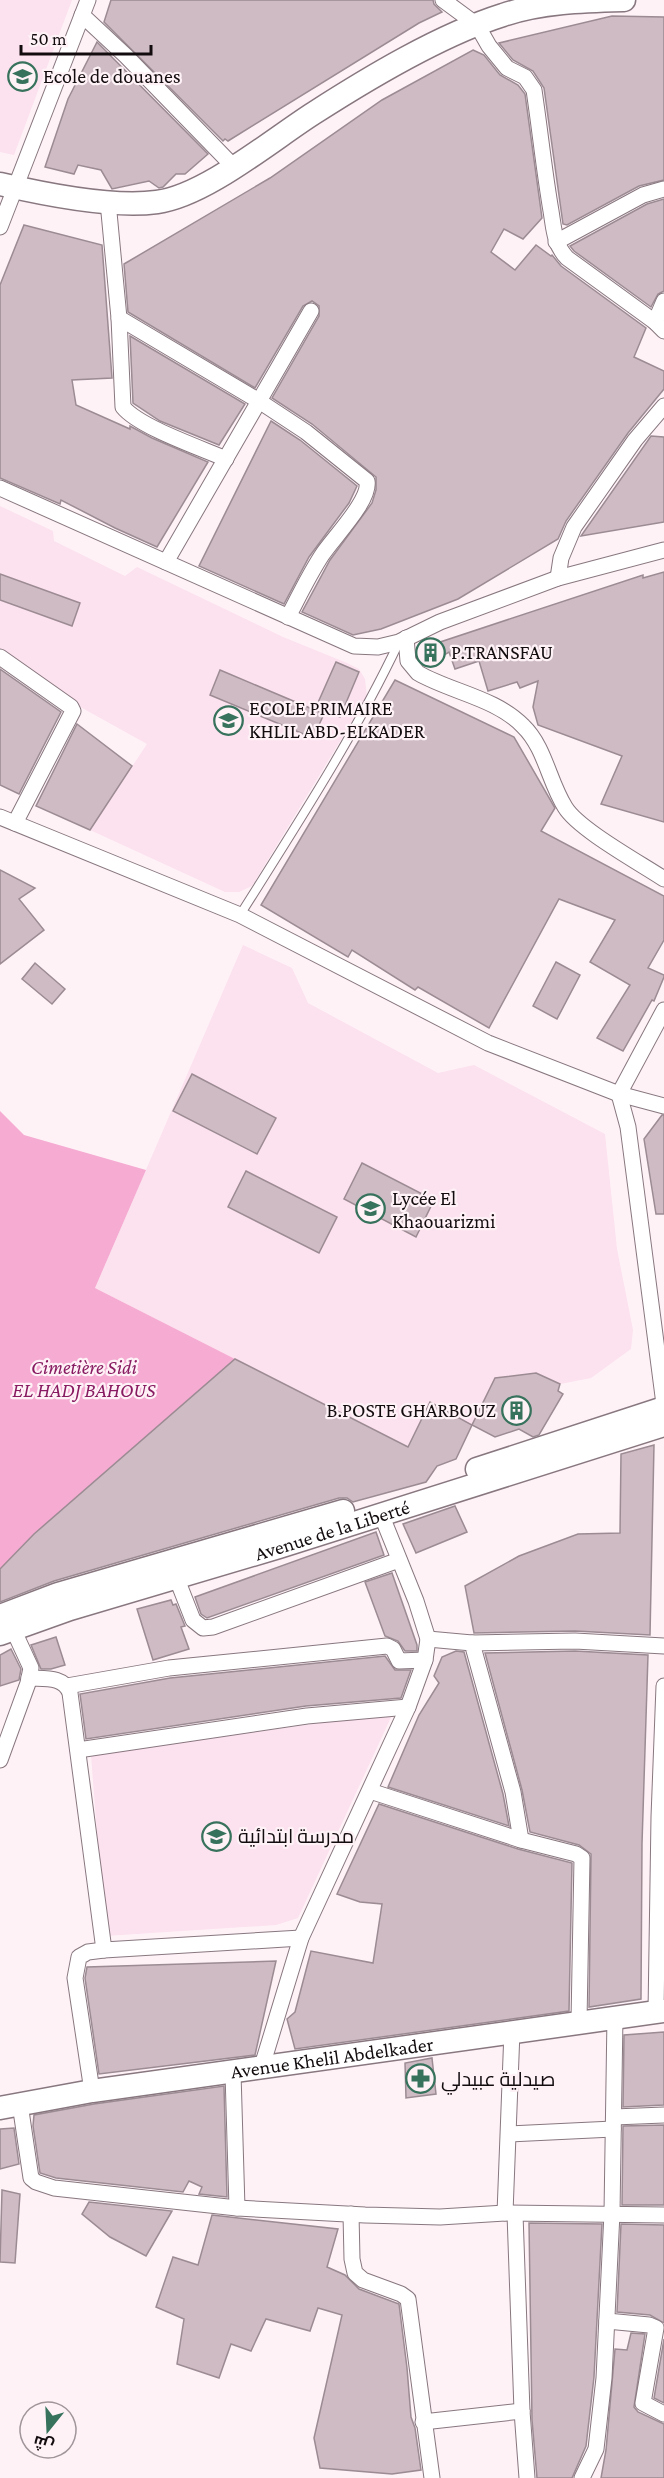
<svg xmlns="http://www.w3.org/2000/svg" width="664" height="2478" font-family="'Crimson Pro',Cairo,serif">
<rect width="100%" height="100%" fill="#fef2f7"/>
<g fill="#fce1ee">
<polygon points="0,0 72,0 14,155 0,152"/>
<polygon points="0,506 53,531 54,541 125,576 137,567 283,637 347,663 359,669 365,679 367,697 252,886 239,892 225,892 90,830 147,744 48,689 0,653"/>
<polygon points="243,945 292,968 308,1003 438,1073 474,1065 605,1134 617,1249 633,1330 631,1349 591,1378 560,1384 536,1373 496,1378 472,1425 430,1402 408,1447 95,1288"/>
<polygon points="393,1713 298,1918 276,1925 105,1936 91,1755"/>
</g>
<polygon fill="#f5abd2" points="0,1111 24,1135 146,1170 95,1288 235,1359 34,1534 0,1569"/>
<g fill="#cebbc4" stroke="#9c8b93" stroke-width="1.5">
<polygon points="111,0 433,0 434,4 442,12 419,23 228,141 225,139 223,141 104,22"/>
<polygon points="612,16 664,17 664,180 639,186 567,225 563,224 544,88 533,71 513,60 499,43"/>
<polygon points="97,42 208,154 185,174 176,174 163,187 159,188 149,181 112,189 101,170 78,165 74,174 45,167 68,99"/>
<polygon points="473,50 484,55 500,75 518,85 525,94 542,218 523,239 504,229 491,252 515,270 536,245 551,256 552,255 561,266 646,328 634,357 664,371 664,389 628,433 566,521 558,539 458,599 381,629 353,635 302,612 330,560 372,503 376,490 376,477 312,424 272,398 319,316 319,306 312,301 303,306 255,388 128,312 124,264 270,178 382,100"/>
<polygon points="664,199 664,291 658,294 651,307 574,251 570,246 647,204"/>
<polygon points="24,225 102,245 112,378 72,380 76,405 130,429 130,426 152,438 208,462 157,547 115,528 61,500 60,504 0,478 0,285"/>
<polygon points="130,336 245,404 219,445 160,421 133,403"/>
<polygon points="271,421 300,440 357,486 349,503 309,557 284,604 199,566"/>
<polygon points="651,436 664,437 664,522 581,536"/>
<polygon points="664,572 664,822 601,804 622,756 538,725 533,707 538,681 520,688 517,682 488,691 479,661 455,669 449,652 429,664 419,648 431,640 434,644 643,575 643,578"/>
<polygon points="0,574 80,603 72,626 0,600"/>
<polygon points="336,662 359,672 340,717 316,707"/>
<polygon points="0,669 61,712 19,794 0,785"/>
<polygon points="220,670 324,714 313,738 210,695"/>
<polygon points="395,680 514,737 555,808 541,831 664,896 664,940 648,968 664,975 664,977 654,1001 652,1000 623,1051 597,1038 630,985 590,962 615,920 559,899 489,1028 418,987 415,990 352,950 348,957 261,905"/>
<polygon points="77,724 132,766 90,830 36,806"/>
<polygon points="0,870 35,888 19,899 44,930 0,964"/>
<polygon points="556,962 580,975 557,1019 533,1006"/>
<polygon points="35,963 65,989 52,1004 22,979"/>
<polygon points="192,1074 276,1118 257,1154 173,1111"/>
<polygon points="662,1115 664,1115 664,1214 656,1214 644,1139"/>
<polygon points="362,1163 434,1200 416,1237 344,1199"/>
<polygon points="246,1171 337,1217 319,1253 228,1207"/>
<polygon points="235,1359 408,1447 430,1402 472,1425 456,1459 437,1466 426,1482 353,1502 347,1498 339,1498 54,1581 0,1602 0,1569 34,1534"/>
<polygon points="536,1373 560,1384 558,1391 563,1394 539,1435 533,1437 519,1429 495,1437 472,1425 495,1378"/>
<polygon points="654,1445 650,1635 575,1631 474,1633 465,1586 519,1556 578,1534 620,1533 621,1454"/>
<polygon points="455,1506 467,1532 416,1553 403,1524"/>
<polygon points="376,1532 384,1555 207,1618 201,1614 195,1597"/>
<polygon points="392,1573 417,1645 417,1651 405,1651 398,1641 385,1636 365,1582"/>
<polygon points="171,1600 173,1605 176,1604 185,1626 181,1627 189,1649 153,1660 137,1609"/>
<polygon points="56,1637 65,1665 51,1669 41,1669 31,1645"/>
<polygon points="11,1649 21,1669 19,1680 0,1686 0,1655"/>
<polygon points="456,1651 464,1652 503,1794 509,1826 388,1787 419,1715 439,1683 434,1676 442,1657"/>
<polygon points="575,1651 648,1655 642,1844 641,1999 589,2007 591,1854 579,1845 530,1832 522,1790 485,1653"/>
<polygon points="385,1656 395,1670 411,1670 401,1698 306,1706 86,1739 80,1694 170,1678"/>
<polygon points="379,1804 518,1849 572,1863 569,2011 295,2049 287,2019 295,2012 311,1951 373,1963 382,1904 360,1902 337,1894"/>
<polygon points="276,1961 255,2055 99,2074 85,1978 87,1967"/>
<polygon points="664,2032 664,2105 623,2107 624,2035"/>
<polygon points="432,2058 436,2094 406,2098 405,2063"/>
<polygon points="224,2086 227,2197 199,2194 202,2187 189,2181 183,2192 56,2178 40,2173 33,2126 34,2115 94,2104"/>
<polygon points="664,2125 664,2205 622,2205 623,2126"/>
<polygon points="14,2128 19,2164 0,2169 0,2129"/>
<polygon points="2,2190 20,2194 15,2263 0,2262"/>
<polygon points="89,2202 172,2211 146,2256 110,2237 82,2214"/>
<polygon points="212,2215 338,2229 327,2267 345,2275 359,2289 399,2304 407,2368 411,2417 415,2428 421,2470 392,2474 320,2468 314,2438 342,2315 318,2308 310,2331 266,2319 251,2351 231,2344 219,2378 177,2364 184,2319 156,2307 173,2257 198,2265"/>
<polygon points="529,2223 602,2224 594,2377 586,2446 572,2478 537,2478 532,2420"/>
<polygon points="621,2224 664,2225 664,2323 650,2315 617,2312"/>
<polygon points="631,2333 645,2334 634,2407 638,2412 664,2424 664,2478 601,2478 606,2450 615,2349 627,2350"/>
<polygon points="664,2339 664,2403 654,2398"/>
</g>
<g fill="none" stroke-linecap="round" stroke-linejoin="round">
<defs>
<path id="lane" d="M 240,915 C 296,826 354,737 399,642"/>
<g id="street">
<path d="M 443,0 L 477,25 L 489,46 L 507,68 L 525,77 L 534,90 C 540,130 544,170 551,211 C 554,229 554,244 567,258 L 655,322 L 664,331"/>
<polyline points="82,15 126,56 233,166"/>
<path d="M 108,202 L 119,318 L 259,401 L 306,432 L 367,481 C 371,500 333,538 322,555 C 309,575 299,596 288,617"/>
<polyline points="0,227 88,0"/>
<polyline points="556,242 643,195 664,189"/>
<path d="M 119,318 L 123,407 C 139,427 201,448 226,459"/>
<polyline points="655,322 664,301"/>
<polyline points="0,488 354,646 378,647 399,642 440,622 558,578 664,550"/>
<polyline points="166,562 311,311"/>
<polyline points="558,578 561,558 574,527 635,440 664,406"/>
<path d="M 406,638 L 408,661 L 418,673 C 451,692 496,698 523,726 C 545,747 549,782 565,807 C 578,829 640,863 664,879"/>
<polyline points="0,657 71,707 73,711 15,823"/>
<polyline points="0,817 240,915 488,1043 619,1094 664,1106"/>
<polyline points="664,1010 619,1094 628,1127 664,1404"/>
<polyline points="173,1569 193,1620 203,1628 213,1627 399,1560"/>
<polyline points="428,1639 472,1643 513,1792 521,1840"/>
<polyline points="472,1643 575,1641 664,1646"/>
<path d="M 29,1678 C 44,1679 64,1676 70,1693 L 104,1950"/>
<polyline points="67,1686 169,1668 387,1646 393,1649 399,1661 425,1660"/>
<polyline points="78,1750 307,1716 408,1707"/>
<polyline points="0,1760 28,1683 31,1668 13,1629"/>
<polyline points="370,1791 521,1840 576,1854 582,1858 579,2021"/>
<polyline points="656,2012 659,1817 664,1686"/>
<polyline points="262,2066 301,1938 408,1707 425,1660 428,1639 416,1601 381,1514"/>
<polyline points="233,2073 237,2208"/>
<polyline points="92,2091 75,1978 79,1957 88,1952 104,1950 301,1938"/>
<polyline points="20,2104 31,2178 36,2182 54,2188 237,2208 365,2215 440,2217 505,2213 664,2215"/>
<polyline points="614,2117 664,2115"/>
<polyline points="509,2134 613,2129"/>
<polyline points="505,2213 512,2031"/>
<polyline points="351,2214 352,2259 355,2273 363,2280 401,2294 408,2299 432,2478"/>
<polyline points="515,2214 522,2411 527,2478"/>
<polyline points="607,2321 649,2325 656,2328 643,2403 664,2414"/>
<polyline points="423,2422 522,2411"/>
<polyline points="582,2478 596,2449 604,2378 612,2213 615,2016"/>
</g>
<g id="secondary">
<path d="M 0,184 C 43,194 114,208 157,202 C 205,196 273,139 314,113 C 370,77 440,35 503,15 C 541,2 584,1 624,0"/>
<polyline points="477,1469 664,1408"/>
<polyline points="0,1616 58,1594 343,1511"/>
<path id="s1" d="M 0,1634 L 70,1609 L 279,1547 L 664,1425"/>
<path id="s2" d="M 0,2108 L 92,2091 L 664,2011"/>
</g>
</defs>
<use href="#lane" stroke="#88777f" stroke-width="10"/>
<use href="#street" stroke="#88777f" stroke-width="17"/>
<use href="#secondary" stroke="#88777f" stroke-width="25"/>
<use href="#lane" stroke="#fff" stroke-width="8"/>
<use href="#street" stroke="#fff" stroke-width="15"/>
<use href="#secondary" stroke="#fff" stroke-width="22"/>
</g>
<defs>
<symbol id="university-ring" viewBox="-11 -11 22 22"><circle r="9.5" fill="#fef2f7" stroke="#37725c" stroke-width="1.5"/><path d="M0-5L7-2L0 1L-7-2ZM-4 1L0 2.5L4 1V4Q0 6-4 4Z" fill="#37725c"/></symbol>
<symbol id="building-ring" viewBox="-11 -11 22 22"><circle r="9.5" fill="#fef2f7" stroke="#37725c" stroke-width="1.5"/><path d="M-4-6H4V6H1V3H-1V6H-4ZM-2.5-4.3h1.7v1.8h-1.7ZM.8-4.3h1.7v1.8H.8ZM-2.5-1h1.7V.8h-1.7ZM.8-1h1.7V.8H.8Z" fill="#37725c"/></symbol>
<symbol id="school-ring" viewBox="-11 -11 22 22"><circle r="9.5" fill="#fef2f7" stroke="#37725c" stroke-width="1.5"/><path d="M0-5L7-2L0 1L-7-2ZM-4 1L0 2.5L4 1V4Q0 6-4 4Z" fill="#37725c"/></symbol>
<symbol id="pharmacy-ring" viewBox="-11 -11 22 22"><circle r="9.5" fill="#fef2f7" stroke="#37725c" stroke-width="1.5"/><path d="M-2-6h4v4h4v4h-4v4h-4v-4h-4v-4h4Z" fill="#37725c"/></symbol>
</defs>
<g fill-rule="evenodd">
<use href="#university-ring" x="6" y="60" width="33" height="33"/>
<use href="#building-ring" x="414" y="636" width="33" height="33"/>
<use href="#school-ring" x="212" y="704" width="33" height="33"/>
<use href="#school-ring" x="354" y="1192" width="33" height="33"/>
<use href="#building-ring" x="500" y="1394" width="33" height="33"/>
<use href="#school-ring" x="200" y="1820" width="33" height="33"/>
<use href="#pharmacy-ring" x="404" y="2062" width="33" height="33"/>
</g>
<g text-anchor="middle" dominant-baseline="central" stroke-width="4.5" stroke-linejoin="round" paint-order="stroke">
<g font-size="20" fill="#120c0f" stroke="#fef2f7" text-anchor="start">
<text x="43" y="76">Ecole de douanes</text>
<text x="451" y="652">P.TRANSFAU</text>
<text x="249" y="708">ECOLE PRIMAIRE<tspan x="249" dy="23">KHLIL ABD-ELKADER</tspan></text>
<text x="392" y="1198">Lycée El<tspan x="392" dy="23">Khaouarizmi</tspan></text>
<text x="496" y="1410" text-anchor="end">B.POSTE GHARBOUZ</text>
<text x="238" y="1836">مدرسة ابتدائية</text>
<text x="441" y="2079">صيدلية عبيدلي</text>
</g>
<g font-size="20" font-style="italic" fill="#871a60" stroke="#fef2f7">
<text x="84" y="1367">Cimetière Sidi<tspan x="84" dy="23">EL HADJ BAHOUS</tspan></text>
</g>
<g font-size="20" fill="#120c0f" stroke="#fef2f7">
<text stroke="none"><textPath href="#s1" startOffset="348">Avenue de la Liberté</textPath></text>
<text stroke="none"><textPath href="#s2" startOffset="336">Avenue Khelil Abdelkader</textPath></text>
</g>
</g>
<g transform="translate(48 2430) rotate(198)"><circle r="28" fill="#fef2f7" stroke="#a0969a" stroke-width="1.5"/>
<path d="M0-4.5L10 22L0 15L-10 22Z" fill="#37725c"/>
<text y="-9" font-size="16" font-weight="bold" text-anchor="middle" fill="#120c0f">ش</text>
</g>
<path d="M21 45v9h130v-9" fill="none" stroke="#120c0f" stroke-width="3"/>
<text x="30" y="45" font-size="18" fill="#120c0f" stroke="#fef2f7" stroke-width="4.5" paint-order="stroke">50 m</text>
</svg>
